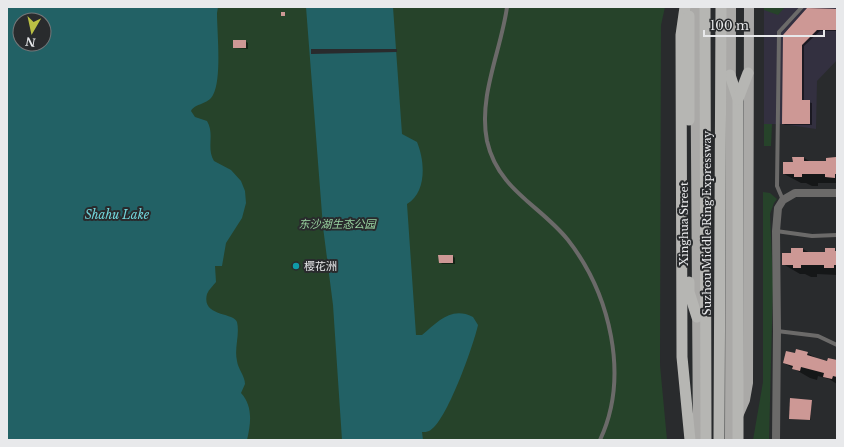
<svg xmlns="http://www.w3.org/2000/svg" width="844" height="447" font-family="'Libre Baskerville','Noto Sans SC',serif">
<rect width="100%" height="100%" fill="#292b2d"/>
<polygon fill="#333040" points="764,7 837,7 837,60 817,81 816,129 782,124 764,124"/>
<g fill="#26432a" fill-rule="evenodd">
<path d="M 7,7 L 665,7 L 661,25 L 660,365 L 667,440 L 7,440 ZM 20,20 L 44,20 L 44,44 L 20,44 Z"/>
<polygon points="764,7 785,7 778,15 764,10"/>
<polygon points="764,124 772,124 771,146 764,146"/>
<polygon points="763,192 770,193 777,199 774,203 770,214 773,284 769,440 753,440 763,382"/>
</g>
<g fill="#226165" fill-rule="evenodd">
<path d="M 7,7 L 218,7 L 217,13 C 217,33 222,78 213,95 C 208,105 195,103 191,111 L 195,117 L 207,121 C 215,134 206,148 214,161 L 231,170 L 241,181 L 245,191 L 246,203 L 242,218 L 226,243 L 222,266 L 215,266 L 216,282 C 213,286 209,289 207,294 C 201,317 234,312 237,322 C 240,335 234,348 237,361 C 238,369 245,376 245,384 L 241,393 C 253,406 251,423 247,440 L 7,440 ZM 20,20 L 44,20 L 44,44 L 20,44 Z"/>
<path d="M 306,7 L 393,7 L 402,134 L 417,142 C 425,161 427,192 407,204 L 416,335 L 422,335 C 438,322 451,306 473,317 L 478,325 C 474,344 446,424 429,431 C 427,432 424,432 422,432 L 423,440 L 342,440 L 333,305 L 323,227 Z"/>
</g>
<polygon fill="#292b2d" points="311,49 397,49 397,52 311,54"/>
<g fill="#0007">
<polygon points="837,10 837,31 820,31 804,46 804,101 812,103 812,125 785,125 783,124 784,35"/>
<polygon points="245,41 248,43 248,49 234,48"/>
<polygon points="804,158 811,162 827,162 827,159 837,160 837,183 818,183 818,186 812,186 806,183 801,183 784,174 794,163"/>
<polygon points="803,249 810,253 826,253 826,250 837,251 837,275 817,274 817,277 811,277 805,274 800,274 783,264 792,254"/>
<polygon points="439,256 453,256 455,258 455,264 442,264 440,262"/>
<polygon points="807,353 820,360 837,362 837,384 829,379 818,376 817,380 810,378 784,363 796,355"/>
<polygon points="811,401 811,420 790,419"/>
</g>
<g fill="#cd9895">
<polygon points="807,8 837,9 837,30 817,30 802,45 802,100 810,100 810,124 782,124 783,35"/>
<rect x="281" y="12" width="4" height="4"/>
<rect x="233" y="40" width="13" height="8"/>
<polygon points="792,157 804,157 804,161 826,161 826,158 836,157 837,174 835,174 835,178 825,177 825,174 802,174 802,177 794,177 794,174 783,174 783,162 793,162"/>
<polygon points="791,248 803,248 803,252 825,252 825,248 835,248 835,251 837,251 837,265 834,265 834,268 824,268 824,265 801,265 801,268 793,268 793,265 782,265 782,253 791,253"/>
<polygon points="438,255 453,255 453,263 439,263"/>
<polygon points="796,349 808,352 807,355 827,361 828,358 837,360 837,377 833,376 832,379 823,377 824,373 801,367 800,371 792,369 793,366 783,363 786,351 795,353"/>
<polygon points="790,398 812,400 810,420 789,419"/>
</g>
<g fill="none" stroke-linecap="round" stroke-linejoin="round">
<g stroke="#6b6a69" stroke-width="4">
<path d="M 507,7 C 501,51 478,96 487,141 C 498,190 540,205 568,240 C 610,294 630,376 600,440"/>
<polyline points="783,200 777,186 779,32 802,7"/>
<polyline points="776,231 812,236 837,235"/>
<polyline points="777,331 818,336 837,345"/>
</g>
<polyline stroke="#6b6a69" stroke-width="8" points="776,440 777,331 776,231 778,208 783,200 795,193 837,193"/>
<g stroke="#aaa9a7" stroke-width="10">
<polyline points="695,7 698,440"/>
<polyline points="738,416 745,400 748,383 749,7"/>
<polyline points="730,440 731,7"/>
</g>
<g stroke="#b6b6b3" stroke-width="11">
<polyline points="685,7 681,35 682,357 690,440"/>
<polyline points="705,7 706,440"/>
<polyline points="689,16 689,120"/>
<polyline points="730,75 738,99 738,440"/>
<polyline points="738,99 748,73"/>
<polyline points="689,282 689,292 697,317"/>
<polyline points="719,440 721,7"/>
</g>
</g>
<circle fill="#0f9aa8" stroke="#292b2d" stroke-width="1.5" cx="296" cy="266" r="4"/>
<g text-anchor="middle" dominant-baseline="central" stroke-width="4" stroke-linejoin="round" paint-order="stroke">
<g font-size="11" fill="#e8e9eb" stroke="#292b2d">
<text transform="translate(707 223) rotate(-90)">Suzhou Middle Ring Expressway</text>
<text transform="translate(684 224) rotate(-90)">Xinghua Street</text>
</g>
<g font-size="11" font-style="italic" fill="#99d3a0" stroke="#292b2d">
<text x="337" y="224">东沙湖生态公园</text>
</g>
<g font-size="11" fill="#e8e9eb" stroke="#292b2d" text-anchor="start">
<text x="304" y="266">樱花洲</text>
</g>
<g font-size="12" font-style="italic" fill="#71d4da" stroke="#292b2d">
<text x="117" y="214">Shahu Lake</text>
</g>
</g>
<rect width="844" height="447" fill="none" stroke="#e8e9eb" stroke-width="16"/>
<g transform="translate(32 32) rotate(189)"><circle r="19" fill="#292b2d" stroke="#757779"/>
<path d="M0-3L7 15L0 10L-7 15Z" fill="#bbc044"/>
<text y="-6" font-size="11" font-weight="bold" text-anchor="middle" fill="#e8e9eb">N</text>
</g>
<path d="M704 30v6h120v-6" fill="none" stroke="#e8e9eb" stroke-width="2"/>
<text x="710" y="30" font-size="12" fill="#e8e9eb" stroke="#292b2d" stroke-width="3" paint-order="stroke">100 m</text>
</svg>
